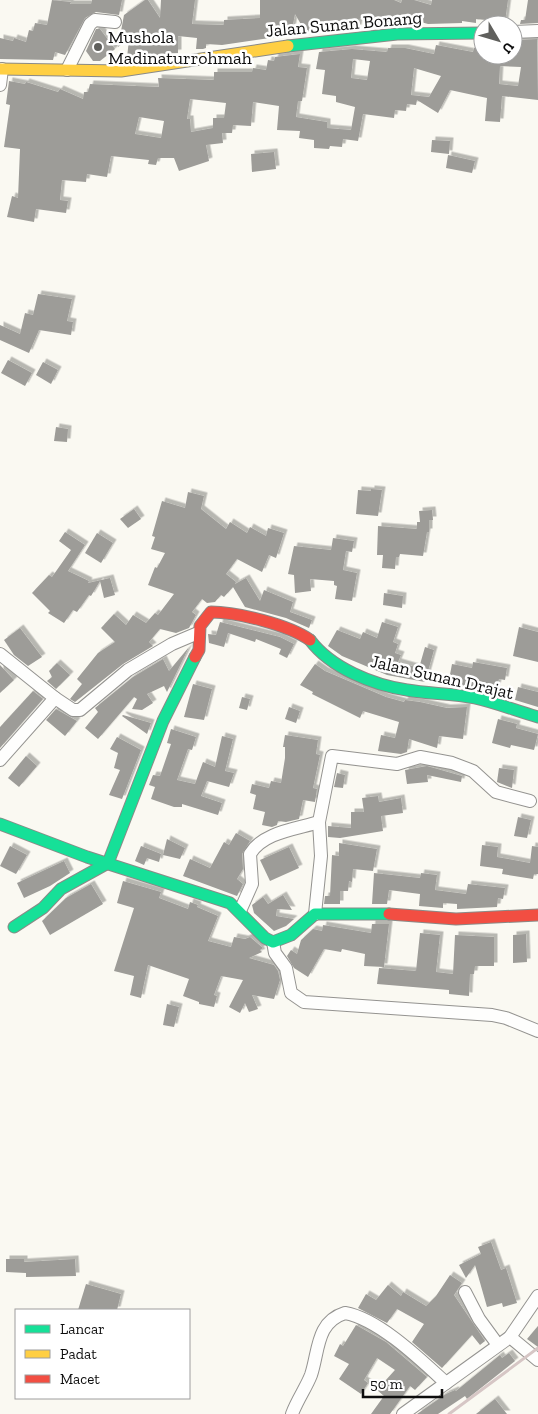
<svg xmlns="http://www.w3.org/2000/svg" width="538" height="1414" font-family="'Zilla Slab',serif">
<defs>
<filter id="shadow"><feDropShadow dx="3.5" dy="-3.5" stdDeviation="0" flood-color="#0004"/></filter>
</defs>
<rect width="100%" height="100%" fill="#faf9f2"/>
<g fill="#9d9c98" fill-rule="evenodd" filter="url(#shadow)">
<polygon points="52,0 71,2 70,4 91,4 92,0 122,0 119,15 96,12 85,18 65,55 55,52 53,60 0,59 0,38 13,41 14,38 26,42 29,30 33,31 35,23 47,25"/>
<polygon points="145,0 148,0 160,18 161,0 195,0 192,24 224,25 224,20 260,18 260,0 394,0 401,3 402,0 414,0 431,5 432,0 508,0 505,22 476,19 476,23 462,21 462,23 428,24 410,19 409,24 375,26 377,23 360,18 358,28 341,27 324,23 306,33 295,14 291,35 222,45 206,44 206,48 203,49 196,49 197,38 178,36 178,53 127,58 129,39 118,47 124,15"/>
<polygon points="528,0 538,0 538,23 520,24 521,20 525,20"/>
<polygon points="96,29 100,29 115,49 100,61 93,61 86,51"/>
<path d="M 537,39 L 538,100 L 502,96 L 500,122 L 485,121 L 487,98 L 450,90 L 438,113 L 417,100 L 416,105 L 407,104 L 406,111 L 395,110 L 394,118 L 363,114 L 358,141 L 343,139 L 342,147 L 330,146 L 329,149 L 314,148 L 314,140 L 299,138 L 300,131 L 277,130 L 279,106 L 253,102 L 251,126 L 233,125 L 232,133 L 222,133 L 223,143 L 206,145 L 209,161 L 179,171 L 174,158 L 158,158 L 156,165 L 148,164 L 149,160 L 111,156 L 107,177 L 87,174 L 86,182 L 62,180 L 60,200 L 68,201 L 66,213 L 36,209 L 34,222 L 7,217 L 12,196 L 18,198 L 20,149 L 4,147 L 10,105 L 6,104 L 9,81 L 25,84 L 26,82 L 58,92 L 60,89 L 83,99 L 84,92 L 88,92 L 90,84 L 159,87 L 158,78 L 214,80 L 214,72 L 252,72 L 253,68 L 266,70 L 268,60 L 274,61 L 275,57 L 300,54 L 298,67 L 307,68 L 302,101 L 298,101 L 296,117 L 327,122 L 327,128 L 351,130 L 355,107 L 336,102 L 336,96 L 322,94 L 325,70 L 316,69 L 319,52 L 352,49 L 387,52 L 388,48 L 405,48 L 434,54 L 436,45 L 473,52 L 474,48 L 483,49 L 483,55 L 513,55 L 513,45 L 519,45 L 519,40 ZM 353,59 L 370,61 L 367,80 L 351,78 ZM 500,66 L 521,67 L 518,86 L 499,84 ZM 414,68 L 441,76 L 429,97 L 411,95 ZM 190,99 L 226,103 L 224,118 L 213,118 L 213,128 L 191,132 L 190,119 L 187,119 ZM 139,117 L 164,121 L 161,138 L 135,134 Z"/>
<polygon points="432,140 450,141 449,154 431,152"/>
<polygon points="274,152 276,169 252,172 251,154"/>
<polygon points="448,155 475,161 472,173 446,168"/>
<polygon points="38,294 72,299 67,321 73,322 71,335 39,330 29,353 0,340 0,325 20,334 25,313 33,315"/>
<polygon points="8,360 32,373 25,386 1,373"/>
<polygon points="43,362 58,370 51,384 36,375"/>
<polygon points="56,427 68,429 67,442 54,441"/>
<polygon points="371,489 382,490 378,516 356,514 358,490 371,491"/>
<polygon points="188,492 204,496 201,509 226,529 230,522 247,533 250,527 266,536 268,528 284,533 276,558 269,555 262,572 237,559 226,574 236,582 235,584 246,578 260,601 264,590 293,602 290,612 312,620 309,628 286,618 245,607 233,587 224,597 221,595 215,602 207,603 202,599 192,612 196,615 189,628 176,633 160,629 149,642 153,646 123,664 75,702 70,699 82,684 77,679 98,653 115,642 101,628 114,614 126,625 133,615 146,623 155,613 158,615 174,594 148,585 155,567 157,568 165,553 151,549 155,537 152,536 162,501 185,508"/>
<polygon points="134,509 141,519 128,528 120,519"/>
<polygon points="432,510 433,520 429,520 429,532 427,532 423,556 400,554 399,557 396,557 395,569 382,568 383,555 377,555 378,526 417,529 417,522 420,522 419,511"/>
<polygon points="65,532 85,545 68,571 89,581 88,583 110,578 115,595 104,598 100,581 91,596 89,595 77,612 73,610 64,623 48,613 50,611 32,593 49,575 52,577 71,550 59,541"/>
<polygon points="97,533 113,543 101,563 85,553"/>
<polygon points="333,538 354,541 352,552 346,551 343,570 357,573 352,601 335,599 337,586 334,585 334,581 310,579 311,591 295,593 294,575 288,574 294,546 331,550"/>
<polygon points="384,593 403,596 402,608 383,605"/>
<polygon points="220,622 280,637 294,644 287,658 279,654 281,649 256,639 255,642 228,633 224,647 209,643 208,634 216,635"/>
<polygon points="382,622 398,627 393,642 398,644 395,653 401,655 398,662 419,668 425,647 434,650 425,682 387,675 342,656 328,646 337,630 360,639 363,632 377,638"/>
<polygon points="519,627 538,632 538,662 513,656"/>
<polygon points="20,628 42,657 28,666 14,655 4,640"/>
<polygon points="189,647 167,692 164,686 147,694 153,703 142,710 132,709 137,699 134,697 98,739 85,728 98,712 95,708 133,677 163,659 169,671"/>
<polygon points="473,662 507,668 505,680 499,679 495,694 476,688 448,685 452,664 472,668"/>
<polygon points="57,663 70,675 56,689 47,681 52,677 49,671"/>
<polygon points="315,664 325,671 386,697 404,702 405,700 420,702 447,708 467,707 463,739 439,736 437,748 409,739 407,752 401,754 378,751 381,735 395,738 399,722 363,711 360,718 312,694 313,692 300,685"/>
<polygon points="0,665 14,680 0,693"/>
<polygon points="193,684 212,689 204,720 184,717"/>
<polygon points="518,687 538,692 538,707 515,700"/>
<polygon points="33,691 43,699 0,748 0,727"/>
<polygon points="242,697 250,699 247,710 239,708"/>
<polygon points="289,707 300,711 296,723 285,719"/>
<polygon points="56,709 77,721 65,736 46,720"/>
<polygon points="123,715 151,723 147,734 122,716"/>
<polygon points="498,719 517,724 516,728 538,734 534,750 511,745 510,748 492,743"/>
<polygon points="171,729 196,737 192,750 188,749 177,780 195,784 203,762 215,767 222,736 233,739 225,771 234,773 229,787 207,781 201,796 222,803 218,815 182,804 182,807 174,807 151,799 155,787 149,785 153,775 160,776 171,744 167,743"/>
<polygon points="285,735 318,740 316,754 320,755 313,788 317,789 315,802 303,800 299,819 286,822 278,821 277,825 272,827 262,825 265,812 253,809 256,795 250,793 252,784 269,788 271,781 281,783 285,758 285,747 283,747"/>
<polygon points="117,737 141,750 122,799 109,795 120,770 114,768 118,753 110,749"/>
<polygon points="26,756 37,766 19,787 8,778"/>
<polygon points="427,766 462,776 461,782 427,775 428,782 407,784 405,770"/>
<polygon points="499,768 514,770 512,788 497,782"/>
<polygon points="337,773 345,775 343,788 334,787"/>
<polygon points="378,796 379,802 401,798 403,813 381,816 383,831 340,838 328,837 328,826 351,828 351,812 364,812 362,798"/>
<polygon points="518,817 531,820 527,838 514,836"/>
<polygon points="236,833 250,841 242,854 243,869 237,879 243,884 237,896 183,876 190,859 210,868 224,842 229,845"/>
<polygon points="167,839 185,848 180,859 163,855"/>
<polygon points="339,843 377,849 373,871 353,869 352,882 349,881 348,891 340,891 340,904 324,904 325,896 330,896 332,855 339,856"/>
<polygon points="482,845 498,847 497,857 530,863 532,846 538,847 538,874 534,874 533,879 502,874 503,869 480,866"/>
<polygon points="10,846 27,855 16,874 0,866"/>
<polygon points="141,846 161,854 159,862 147,858 144,865 135,861"/>
<polygon points="289,847 299,868 270,881 260,860"/>
<polygon points="64,861 70,873 50,886 24,898 17,883"/>
<polygon points="374,873 420,878 421,873 437,875 435,890 466,894 468,884 505,888 503,899 498,898 497,907 457,909 457,904 443,903 443,908 419,906 420,894 389,890 387,904 372,904"/>
<polygon points="123,881 161,892 159,898 188,909 190,902 198,905 197,907 218,916 208,941 231,947 234,937 245,939 250,937 263,948 260,950 262,952 249,958 274,965 278,971 280,980 274,999 252,995 258,1009 249,1012 245,1003 240,1013 229,1007 243,980 221,976 214,995 217,996 214,1007 199,1004 199,1002 183,996 189,979 148,965 141,998 130,995 134,976 114,971 134,908 117,903"/>
<polygon points="91,884 103,904 50,935 42,921 66,898"/>
<polygon points="283,895 292,910 277,909 276,916 294,919 286,926 274,931 254,913 252,905 263,897 268,904"/>
<polygon points="372,924 389,924 384,967 364,966 365,954 342,949 341,952 324,949 308,977 294,968 287,956 291,950 297,954 301,940 313,929 322,931 323,925 371,933"/>
<polygon points="420,933 440,935 436,972 453,974 455,935 494,937 494,966 475,966 474,974 470,974 469,996 449,994 449,990 377,984 379,968 416,971"/>
<polygon points="526,934 527,962 513,963 513,935"/>
<polygon points="167,1004 179,1007 174,1027 163,1025"/>
<polygon points="491,1242 501,1270 506,1268 517,1303 503,1307 502,1303 487,1307 475,1265 466,1278 459,1265 481,1254 478,1247"/>
<polygon points="6,1259 24,1259 24,1262 75,1259 76,1276 26,1277 26,1273 6,1272"/>
<polygon points="450,1275 462,1283 454,1295 485,1341 480,1345 472,1335 442,1368 412,1342 424,1324 397,1309 387,1323 358,1308 366,1294 376,1300 388,1285 401,1296 403,1292 426,1306 436,1296"/>
<polygon points="86,1284 121,1294 117,1310 78,1310"/>
<polygon points="356,1325 386,1342 427,1377 415,1390 410,1386 390,1414 371,1414 384,1396 377,1390 395,1370 377,1358 364,1380 368,1383 361,1394 339,1379 349,1364 334,1356 340,1344 343,1346"/>
<polygon points="538,1326 538,1347 527,1339"/>
<polygon points="509,1353 515,1361 467,1399 465,1396 438,1414 417,1414 446,1394 455,1390 456,1391 500,1355 502,1358"/>
<polygon points="495,1399 507,1414 476,1414"/>
</g>
<g fill="none" stroke-linecap="round" stroke-linejoin="round">
<defs>
<g id="street">
<polyline points="513,32 538,31"/>
<polyline points="67,70 90,24 95,20 115,22"/>
<polyline points="0,85 2,69"/>
<polyline points="0,654 55,698"/>
<polyline points="0,760 55,698 73,710 80,710 128,670 172,644 198,633"/>
<path d="M 240,911 L 252,884 L 250,854 C 263,832 297,829 319,822"/>
<polyline points="315,914 321,856 319,822 332,756 397,764 420,757 452,763 473,771 496,792 530,801"/>
<polyline points="273,942 275,953 286,968 291,993 304,1002 492,1015 506,1018 538,1031"/>
<polyline points="465,1292 479,1319 498,1345"/>
<polyline points="510,1337 538,1360"/>
<path d="M 292,1414 C 297,1400 306,1388 311,1375 C 319,1351 316,1322 345,1313 C 379,1319 421,1360 446,1383"/>
<polyline points="403,1414 510,1337 538,1296"/>
</g>
<g id="fast">
<polyline points="288,46 397,34 483,33"/>
<path d="M 310,640 C 331,668 373,685 407,690 C 429,694 453,693 475,698 C 497,703 517,711 538,717"/>
<polyline points="0,824 87,857 230,903 265,938 273,942 291,935 315,914 389,914"/>
<polyline points="14,927 43,908 61,889 108,863 163,721 195,657"/>
</g>
<polyline id="slow" points="0,69 121,71 288,46"/>
<g id="jam">
<path d="M 195,657 L 199,650 L 200,626 L 211,612 C 237,612 289,625 310,640"/>
<polyline points="389,914 456,919 538,915"/>
</g>
</defs>
<use href="#street" stroke="#949390" stroke-width="14"/>
<use href="#fast" stroke="#8a8a87" stroke-width="13"/>
<use href="#slow" stroke="#8a8a87" stroke-width="13"/>
<use href="#jam" stroke="#8a8a87" stroke-width="13"/>
<use href="#street" stroke="#fefefd" stroke-width="12"/>
<use href="#fast" stroke="#16e098" stroke-width="11"/>
<use href="#slow" stroke="#ffcf43" stroke-width="11"/>
<use href="#jam" stroke="#f24e42" stroke-width="11"/>
<polyline stroke="#d6c6c5" stroke-width="3" points="449,1414 538,1348"/>
</g>
<circle fill="#60605d" stroke="#fff" stroke-width="2" cx="98" cy="47" r="5"/>
<g text-anchor="middle" dominant-baseline="central" stroke-width="5" stroke-linejoin="round" paint-order="stroke">
<g font-size="18" fill="#0d0d0d" stroke="#fff">
<text transform="translate(344 24) rotate(-5)">Jalan Sunan Bonang</text>
<text transform="translate(442 677) rotate(13)">Jalan Sunan Drajat</text>
</g>
<g font-size="18" fill="#0d0d0d" stroke="#fff" text-anchor="start">
<text x="108" y="37">Mushola<tspan x="108" dy="21">Madinaturrohmah</tspan></text>
</g>
</g>
<rect x="15" y="1309" width="175" height="90" fill="#ffffff" stroke="#9e9e9e"/>
<rect x="25" y="1325" width="25" height="8" fill="#16e098" stroke="#9e9e9e"/>
<text x="60" y="1334" font-size="15" fill="#0d0d0d">Lancar</text>
<rect x="25" y="1350" width="25" height="8" fill="#ffcf43" stroke="#9e9e9e"/>
<text x="60" y="1359" font-size="15" fill="#0d0d0d">Padat</text>
<rect x="25" y="1375" width="25" height="8" fill="#f24e42" stroke="#9e9e9e"/>
<text x="60" y="1384" font-size="15" fill="#0d0d0d">Macet</text>
<g transform="translate(498 40) rotate(128)"><circle r="24" fill="#ffffff" stroke="#9e9e9e"/>
<path d="M0-4L9 19L0 12L-9 19Z" fill="#60605d"/>
<text y="-8" font-size="14" font-weight="bold" text-anchor="middle" fill="#0d0d0d">U</text>
</g>
<path d="M363 1389v8h79v-8" fill="none" stroke="#0d0d0d" stroke-width="2.5"/>
<text x="370" y="1389" font-size="15" fill="#0d0d0d" stroke="#ffffff" stroke-width="4" paint-order="stroke">50 m</text>
</svg>
